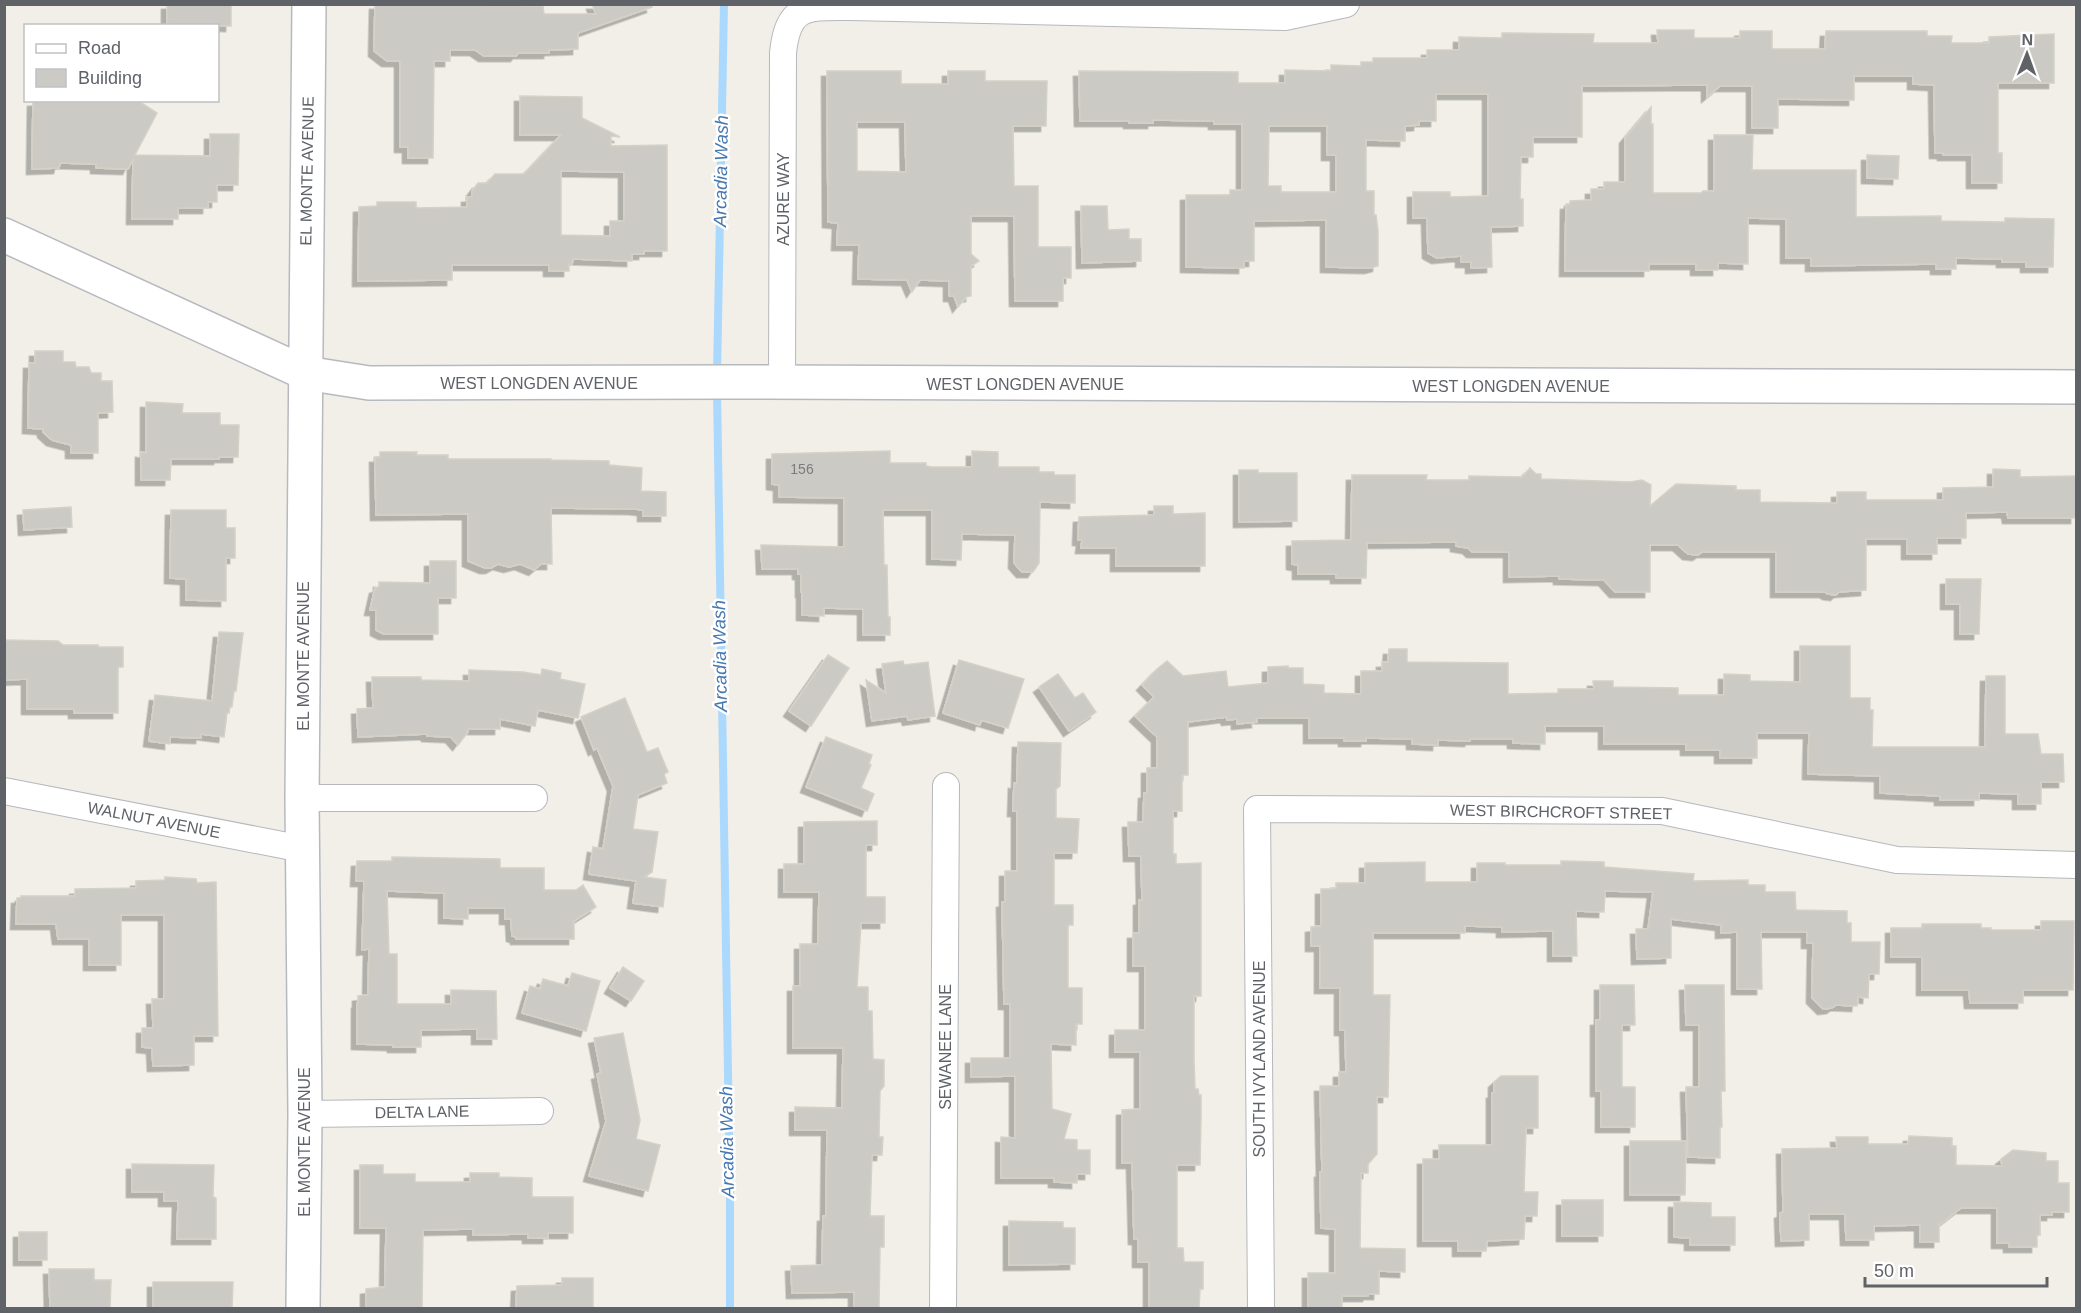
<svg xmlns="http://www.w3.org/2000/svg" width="2081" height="1313" font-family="Arial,sans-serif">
<defs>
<filter id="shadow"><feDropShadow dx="-5.5" dy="5.5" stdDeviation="0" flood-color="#0004"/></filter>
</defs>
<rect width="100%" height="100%" fill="#f1efe8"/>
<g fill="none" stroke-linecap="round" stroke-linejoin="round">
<g stroke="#abd8fd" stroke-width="8">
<polyline points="717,375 724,4"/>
<polyline points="717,390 730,1196 730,1308"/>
</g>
</g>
<g fill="#cccac5" stroke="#d5d1c6" stroke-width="1.5" fill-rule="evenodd" filter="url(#shadow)">
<polygon points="167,4 231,4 231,26 167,24"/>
<polygon points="375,4 543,6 544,14 596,14 592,4 651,4 652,7 578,33 578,49 549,50 549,53 518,53 516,56 484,56 475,50 450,50 450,61 434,61 433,158 408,158 408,147 400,147 400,61 387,61 374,51"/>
<path d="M 1657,30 L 1694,30 L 1694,38 L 1740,38 L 1740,31 L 1772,31 L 1772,49 L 1825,49 L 1826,31 L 1927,31 L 1927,36 L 1952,36 L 1951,43 L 1989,43 L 1989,37 L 2054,34 L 2054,83 L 1998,83 L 1998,153 L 2002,153 L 2002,183 L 1972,183 L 1972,155 L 1943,155 L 1943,153 L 1935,153 L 1934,85 L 1913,84 L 1913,76 L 1854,76 L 1854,100 L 1778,99 L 1778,128 L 1752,128 L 1752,86 L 1720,86 L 1707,97 L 1707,85 L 1582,86 L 1582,137 L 1533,137 L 1533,157 L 1521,157 L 1520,199 L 1523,199 L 1523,226 L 1491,227 L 1492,267 L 1471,268 L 1471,262 L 1461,262 L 1461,256 L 1437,258 L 1428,253 L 1427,218 L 1413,218 L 1413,192 L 1450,192 L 1450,197 L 1488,196 L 1488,94 L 1436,94 L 1436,121 L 1419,121 L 1419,125 L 1405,126 L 1405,141 L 1366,140 L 1366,191 L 1374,191 L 1374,215 L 1376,215 L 1378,231 L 1378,266 L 1370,268 L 1326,267 L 1326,220 L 1254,221 L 1254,261 L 1244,261 L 1244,268 L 1186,267 L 1186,195 L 1230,195 L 1230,190 L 1242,190 L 1242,124 L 1214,124 L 1214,121 L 1153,120 L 1153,123 L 1129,123 L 1129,121 L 1080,121 L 1079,71 L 1238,72 L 1238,83 L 1285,83 L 1285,70 L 1331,71 L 1331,65 L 1361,66 L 1361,62 L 1373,62 L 1373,58 L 1427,58 L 1427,50 L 1459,50 L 1459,37 L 1502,38 L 1502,33 L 1594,34 L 1593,43 L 1658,43 ZM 1269,126 L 1327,126 L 1327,155 L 1336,155 L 1336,192 L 1281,192 L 1281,186 L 1268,186 Z"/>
<path d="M 827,71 L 901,71 L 901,84 L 948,84 L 948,71 L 985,71 L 985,81 L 1047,81 L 1046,126 L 1013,126 L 1014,186 L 1038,186 L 1038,247 L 1071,247 L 1071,278 L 1063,278 L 1063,301 L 1015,301 L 1014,216 L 971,216 L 971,254 L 979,261 L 971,266 L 971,296 L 966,297 L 958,307 L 954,296 L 949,296 L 949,281 L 920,280 L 912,292 L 907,280 L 858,279 L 859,245 L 837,245 L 838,223 L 828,222 ZM 857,122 L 905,122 L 906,172 L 857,171 Z"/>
<path d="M 520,96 L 582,97 L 582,118 L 620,137 L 611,136 L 611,146 L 667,145 L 667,251 L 644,251 L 644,254 L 632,254 L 632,261 L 573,259 L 572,264 L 569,264 L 569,271 L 549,271 L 549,265 L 452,265 L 452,280 L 358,281 L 359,207 L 377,206 L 377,202 L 416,202 L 416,207 L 418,208 L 467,207 L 467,197 L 472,197 L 472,191 L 478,183 L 487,183 L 495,174 L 524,174 L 561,135 L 520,135 ZM 561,171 L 624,172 L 624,221 L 610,221 L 610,236 L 561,235 Z"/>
<polygon points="90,100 137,100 157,113 135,155 210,156 210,134 239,134 238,185 217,185 217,202 208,202 208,208 178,208 178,219 132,219 133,159 128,169 96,168 96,164 60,163 59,168 32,169 33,101"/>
<polygon points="1651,107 1651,124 1653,124 1653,193 1701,193 1703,191 1714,191 1714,135 1753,135 1752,170 1856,170 1856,217 1941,216 1941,221 2005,222 2005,218 2054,219 2053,267 2026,267 2026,262 2002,262 2002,259 1956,258 1956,269 1936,269 1936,264 1811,266 1811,258 1786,258 1786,219 1748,218 1748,264 1718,263 1718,270 1696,270 1696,264 1649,264 1649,271 1565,271 1566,204 1570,204 1570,201 1591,200 1591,189 1604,189 1604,182 1625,182 1625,138"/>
<polygon points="1867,155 1899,156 1898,179 1867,178"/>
<polygon points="1081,206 1107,206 1108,230 1129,229 1129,239 1141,239 1141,261 1082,263"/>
<polygon points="35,351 63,351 63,362 75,362 76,367 89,367 91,373 101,373 101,381 112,381 113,412 98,413 98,453 71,453 71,445 52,440 43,432 43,429 28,428 29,363 35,363"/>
<polygon points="146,402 183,404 182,413 220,413 220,425 239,425 238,457 219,457 219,459 171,459 170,480 141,480 141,452 146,453"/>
<polygon points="890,451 890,463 926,463 926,466 932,467 972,467 972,451 998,452 998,467 1039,467 1039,472 1054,472 1054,475 1075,475 1075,503 1040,502 1039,563 1033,572 1022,572 1014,563 1015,535 962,534 961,560 932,559 932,510 883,510 884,565 887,565 888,617 890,617 890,635 863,635 863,609 824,608 824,616 802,615 802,592 801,592 801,574 798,574 798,569 762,569 761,545 844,547 844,498 779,497 779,485 772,484 772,454"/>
<polygon points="380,452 417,452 416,455 448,455 448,459 551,459 551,460 609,461 609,465 642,468 641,491 666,492 666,516 643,516 643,510 634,509 551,508 552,564 541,564 534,570 520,564 509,567 498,564 491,568 485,568 468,561 468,514 376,515 375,457 380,457"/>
<polygon points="1530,468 1536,474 1541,474 1541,479 1630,482 1642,480 1651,485 1650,506 1676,484 1736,486 1736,490 1760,490 1760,502 1837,503 1837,492 1866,492 1866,500 1943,500 1943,488 1993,487 1993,469 2020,470 2020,477 2076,476 2076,518 2008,518 2007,512 1966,513 1966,538 1937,538 1937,554 1907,554 1907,539 1866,539 1866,590 1839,592 1836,595 1828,594 1825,592 1776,592 1776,552 1702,552 1698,555 1688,554 1678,545 1650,545 1650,592 1615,592 1604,580 1559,579 1559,576 1509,577 1509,552 1472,552 1468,548 1456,546 1456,542 1367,543 1366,578 1336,578 1336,574 1298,574 1298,565 1292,564 1292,541 1351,540 1352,475 1427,475 1426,480 1469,480 1469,476 1522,477"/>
<polygon points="1239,470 1258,470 1258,473 1297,473 1297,521 1239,522"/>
<polygon points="1154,506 1173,506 1173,514 1205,513 1205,566 1116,566 1116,548 1081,548 1082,540 1078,540 1079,517 1154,515"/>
<polygon points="71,507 72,527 24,530 23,510"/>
<polygon points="171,510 226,510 226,528 235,528 235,558 226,558 226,601 186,600 186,579 170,578"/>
<polygon points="430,561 456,561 456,598 438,598 438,634 384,634 376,630 376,610 370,610 375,588 379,587 379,582 430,583"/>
<polygon points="1946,579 1981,579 1979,634 1960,634 1960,604 1946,604"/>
<polygon points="219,632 243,633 236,691 234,691 232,707 230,707 229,713 227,713 224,737 201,734 201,738 170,737 170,744 149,741 155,695 212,701"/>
<polygon points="4,640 58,641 63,645 98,645 98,647 123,647 123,667 118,667 118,713 74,713 74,709 27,709 27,679 4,680"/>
<polygon points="1800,646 1850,646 1850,698 1870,698 1870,710 1873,710 1872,747 1985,747 1986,676 2005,676 2005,734 2038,734 2041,754 2063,754 2064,782 2041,782 2041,804 2018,804 2018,794 1979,793 1979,800 1940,800 1940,796 1880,793 1880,776 1808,774 1809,733 1757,733 1757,758 1720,758 1720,750 1686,750 1686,744 1604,744 1604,726 1545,726 1545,744 1513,743 1513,739 1470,739 1470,741 1438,740 1438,745 1412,744 1412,739 1366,738 1366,741 1344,741 1344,738 1309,738 1309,718 1256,718 1257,722 1237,724 1237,719 1227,720 1226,717 1188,722 1188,775 1182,775 1182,811 1173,811 1173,854 1176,854 1176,864 1201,863 1201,996 1194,996 1194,1060 1195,1089 1198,1089 1199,1095 1201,1095 1201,1119 1200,1165 1177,1165 1177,1248 1183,1248 1184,1262 1203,1262 1203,1289 1200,1289 1199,1308 1149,1308 1149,1262 1138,1262 1138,1239 1134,1239 1132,1163 1122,1163 1122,1110 1140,1109 1140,1052 1115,1052 1115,1030 1145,1030 1145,966 1133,966 1133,933 1139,933 1139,900 1142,900 1141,856 1129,856 1128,822 1143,822 1144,793 1147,793 1147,768 1157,768 1157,737 1135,716 1154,697 1142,685 1157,669 1167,661 1183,676 1226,671 1228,687 1268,683 1268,667 1288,666 1288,668 1303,668 1303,684 1324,685 1324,693 1361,694 1361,671 1382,671 1382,662 1388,662 1389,649 1407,649 1407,662 1508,663 1508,694 1558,693 1558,689 1594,689 1593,681 1613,681 1613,687 1678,688 1678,695 1724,695 1724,674 1750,675 1750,681 1800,682"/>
<polygon points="828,655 849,668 811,726 789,711"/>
<polygon points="959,660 1024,679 1008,728 981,720 980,725 943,713"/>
<polygon points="903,661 904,665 928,662 935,716 908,720 907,716 872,721 866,680 886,693 882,664"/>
<polygon points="542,669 561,673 560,679 585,684 578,718 538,710 535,726 500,719 500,729 468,729 468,732 458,745 451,737 427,736 427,734 358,737 357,709 373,708 372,677 421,677 421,680 469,681 469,670 523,672 541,675"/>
<polygon points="1058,674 1075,698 1083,693 1096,712 1069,731 1039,687"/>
<polygon points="625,698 647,752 658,748 668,772 664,774 667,783 638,795 633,829 658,832 652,872 644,877 666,880 663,907 633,903 636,881 589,874 593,847 603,849 613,786 597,748 594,750 581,717"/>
<polygon points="826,737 872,755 869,764 871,765 861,788 874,794 867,811 806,787"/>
<polygon points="1018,742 1061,743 1060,786 1056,789 1056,818 1079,819 1077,853 1054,853 1054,905 1073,905 1073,925 1068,925 1068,988 1082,988 1082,1024 1076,1024 1076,1045 1051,1044 1052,1109 1071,1114 1064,1139 1077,1140 1077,1150 1090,1150 1090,1174 1077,1174 1077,1183 1054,1182 1054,1178 1001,1178 1001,1137 1015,1138 1015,1076 971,1077 971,1058 1010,1058 1010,1004 1004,1004 1002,902 1005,902 1005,871 1017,871 1017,811 1013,811 1014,783 1017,784"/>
<polygon points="877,821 877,845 866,845 866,897 885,897 885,923 861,923 857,987 868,987 868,1011 872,1011 873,1059 884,1060 884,1086 880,1091 879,1137 883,1137 882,1155 872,1155 870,1216 884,1216 884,1247 880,1247 879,1308 854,1308 854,1292 792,1293 791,1266 822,1265 823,1216 826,1216 827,1130 795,1130 795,1107 842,1108 843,1048 793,1048 793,986 800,986 800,944 818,944 819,892 784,892 784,864 804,864 804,822"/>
<polygon points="392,857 500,859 500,868 544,868 544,890 576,890 583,885 596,907 574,921 574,939 516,939 516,937 512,936 511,919 505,919 505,908 468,908 468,919 444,918 444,893 387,891 389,954 397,954 397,1004 451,1004 451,990 496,991 497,1039 477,1039 477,1029 421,1030 421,1047 393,1047 393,1045 357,1044 357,1003 358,1003 358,996 368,995 369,949 362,950 364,881 356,881 357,861 392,861"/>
<polygon points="1561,861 1604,862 1604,867 1694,874 1693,881 1748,880 1748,885 1765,885 1765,892 1795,892 1796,910 1847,911 1847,923 1851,923 1851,942 1880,942 1879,974 1869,974 1868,998 1858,997 1857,1006 1836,1005 1832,1008 1823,1009 1812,998 1813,943 1807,943 1807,932 1761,932 1762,989 1737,989 1737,932 1721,933 1721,925 1671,919 1671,958 1637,959 1636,929 1648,929 1653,892 1605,891 1604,912 1576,911 1577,956 1553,956 1553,931 1502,932 1502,927 1465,926 1465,933 1373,933 1373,995 1390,995 1388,1097 1377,1097 1377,1154 1368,1164 1368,1173 1361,1173 1360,1248 1405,1249 1405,1272 1379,1271 1379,1294 1368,1294 1368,1296 1342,1296 1342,1308 1308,1308 1308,1273 1335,1273 1335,1229 1321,1228 1320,1172 1322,1172 1320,1086 1339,1086 1339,1072 1346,1072 1345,1030 1340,1030 1340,988 1320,988 1320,946 1311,946 1311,927 1321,926 1321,889 1336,889 1336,883 1365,883 1365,863 1425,862 1425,882 1477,882 1477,863 1505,863 1505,865 1561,865"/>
<polygon points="165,877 196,879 197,883 216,882 218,1036 194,1036 194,1065 153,1066 152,1048 142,1047 142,1028 153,1028 152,999 164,999 164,915 121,915 121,965 89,965 89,939 58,939 56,924 16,924 17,898 21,898 21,896 75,896 75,889 136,888 136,881 165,880"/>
<polygon points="2041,921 2074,921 2073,990 2023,990 2023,1003 1970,1003 1969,990 1922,990 1922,957 1891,957 1891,928 1922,928 1922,924 1981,924 1981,928 1991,928 1991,930 2041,930"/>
<polygon points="623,967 644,981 631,1001 610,988"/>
<polygon points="572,973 600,981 586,1031 522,1013 530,986 540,989 543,979 568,986"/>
<polygon points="1600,985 1634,985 1635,1025 1622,1025 1622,1087 1635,1087 1635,1127 1601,1127 1601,1091 1596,1091 1596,1020 1600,1020"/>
<polygon points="1685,985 1724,985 1725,1091 1721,1091 1722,1127 1720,1127 1720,1158 1688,1157 1686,1087 1699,1087 1699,1025 1686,1025"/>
<polygon points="623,1033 640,1120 636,1139 660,1145 648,1191 589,1176 606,1121 597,1074 601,1073 594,1038"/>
<polygon points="1501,1076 1538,1076 1538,1128 1526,1128 1524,1192 1538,1192 1537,1216 1525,1216 1524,1239 1487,1241 1486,1251 1458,1251 1458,1241 1423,1241 1423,1159 1439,1159 1439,1145 1492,1145 1492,1093 1494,1093 1494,1082"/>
<polygon points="1909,1136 1952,1138 1952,1146 1956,1146 1956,1165 2002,1166 2001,1159 2013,1150 2046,1153 2046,1161 2058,1161 2058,1183 2069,1183 2069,1212 2052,1212 2052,1215 2040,1215 2040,1235 2037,1235 2037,1247 2009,1247 2009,1243 1997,1243 1997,1208 1961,1208 1939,1225 1939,1242 1920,1242 1920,1225 1874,1226 1874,1240 1846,1240 1845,1214 1809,1214 1809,1240 1781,1241 1780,1213 1783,1212 1782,1149 1837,1148 1836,1137 1868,1137 1868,1144 1908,1144"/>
<polygon points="1630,1141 1686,1141 1685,1195 1630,1195"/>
<polygon points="132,1164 214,1165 213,1197 216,1198 216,1239 177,1239 178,1201 164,1201 164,1192 132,1192"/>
<polygon points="360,1165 383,1165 383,1174 415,1174 415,1182 470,1182 470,1173 499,1173 499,1177 532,1178 532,1197 573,1197 573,1233 548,1233 548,1238 528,1238 528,1234 473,1235 473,1229 423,1230 422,1308 366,1308 366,1289 385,1287 386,1228 360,1228"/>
<rect x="1562" y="1200" width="41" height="36"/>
<polygon points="1674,1202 1711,1203 1711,1217 1735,1217 1735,1245 1690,1245 1690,1238 1674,1237"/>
<polygon points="1009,1221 1063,1222 1063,1228 1075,1228 1075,1264 1009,1265"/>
<rect x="19" y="1232" width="28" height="28"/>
<polygon points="49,1269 94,1269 94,1280 111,1280 110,1308 50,1308"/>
<polygon points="562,1278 593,1278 593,1308 516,1308 517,1286 562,1285"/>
<polygon points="153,1282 233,1282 232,1308 153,1308"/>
</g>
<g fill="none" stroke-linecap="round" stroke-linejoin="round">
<defs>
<g id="street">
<path d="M 782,383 L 783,53 C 788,3 809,7 851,7 L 1285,17 L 1346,4"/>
<polyline points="4,791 303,849"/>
<polyline points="302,798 534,798"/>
<polyline points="305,1114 540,1111"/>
<polyline points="943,1308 946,786"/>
<polyline points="1261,1308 1257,809 1662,811 1897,860 2076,865"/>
</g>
<g id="secondary">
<polyline points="4,235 305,373 369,383 732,382 2076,387"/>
<polyline points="303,1308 305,1114 302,798 309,4"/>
</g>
</defs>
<use href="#street" stroke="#b5b8bc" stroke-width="28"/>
<use href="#secondary" stroke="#b6babf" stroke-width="36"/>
<use href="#street" stroke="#fff" stroke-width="26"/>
<use href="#secondary" stroke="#fff" stroke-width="33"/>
</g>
<g text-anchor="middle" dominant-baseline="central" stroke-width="5" stroke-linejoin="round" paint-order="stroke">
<g font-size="14" fill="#7a7d7f">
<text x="802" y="469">156</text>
</g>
<g font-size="16" fill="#5f6368" stroke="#fff">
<text transform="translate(307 171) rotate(-89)">EL MONTE AVENUE</text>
<text transform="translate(783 199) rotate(-90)">AZURE WAY</text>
<text x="539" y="383">WEST LONGDEN AVENUE</text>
<text x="1025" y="384">WEST LONGDEN AVENUE</text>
<text x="1511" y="386">WEST LONGDEN AVENUE</text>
<text transform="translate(303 656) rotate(-90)">EL MONTE AVENUE</text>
<text transform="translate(1561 812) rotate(1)">WEST BIRCHCROFT STREET</text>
<text transform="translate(154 820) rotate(11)">WALNUT AVENUE</text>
<text transform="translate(945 1047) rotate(-90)">SEWANEE LANE</text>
<text transform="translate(1259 1059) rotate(-90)">SOUTH IVYLAND AVENUE</text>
<text transform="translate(422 1112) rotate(-1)">DELTA LANE</text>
<text transform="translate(304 1142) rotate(-90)">EL MONTE AVENUE</text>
</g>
<g font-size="18" font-style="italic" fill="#4678b0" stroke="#fff">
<text transform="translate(721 171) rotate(-89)">Arcadia Wash</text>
<text transform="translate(720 656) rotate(-91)">Arcadia Wash</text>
<text transform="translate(727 1142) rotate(-91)">Arcadia Wash</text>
</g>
</g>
<rect width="2081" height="1313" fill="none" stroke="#5f6368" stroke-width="12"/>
<rect x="24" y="24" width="195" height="78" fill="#ffffff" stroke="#bfc1c3" stroke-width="1.5"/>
<rect x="36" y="44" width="30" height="9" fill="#ffffff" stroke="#bfc1c3" stroke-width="1.5"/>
<text x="78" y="54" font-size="18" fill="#5f6368">Road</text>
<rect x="36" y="69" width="30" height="18" fill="#cccac5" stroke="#bfc1c3" stroke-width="1.5"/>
<text x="78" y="84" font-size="18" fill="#5f6368">Building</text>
<g transform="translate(2027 54) rotate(1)" stroke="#ffffff" stroke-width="4.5" paint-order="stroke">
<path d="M0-4.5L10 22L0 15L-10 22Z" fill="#5f6368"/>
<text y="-9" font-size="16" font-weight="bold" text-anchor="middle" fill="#5f6368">N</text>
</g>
<path d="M1865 1277v9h182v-9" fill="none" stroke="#5f6368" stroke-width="3"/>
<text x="1874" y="1277" font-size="18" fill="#5f6368" stroke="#ffffff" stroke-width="4.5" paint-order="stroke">50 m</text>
</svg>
